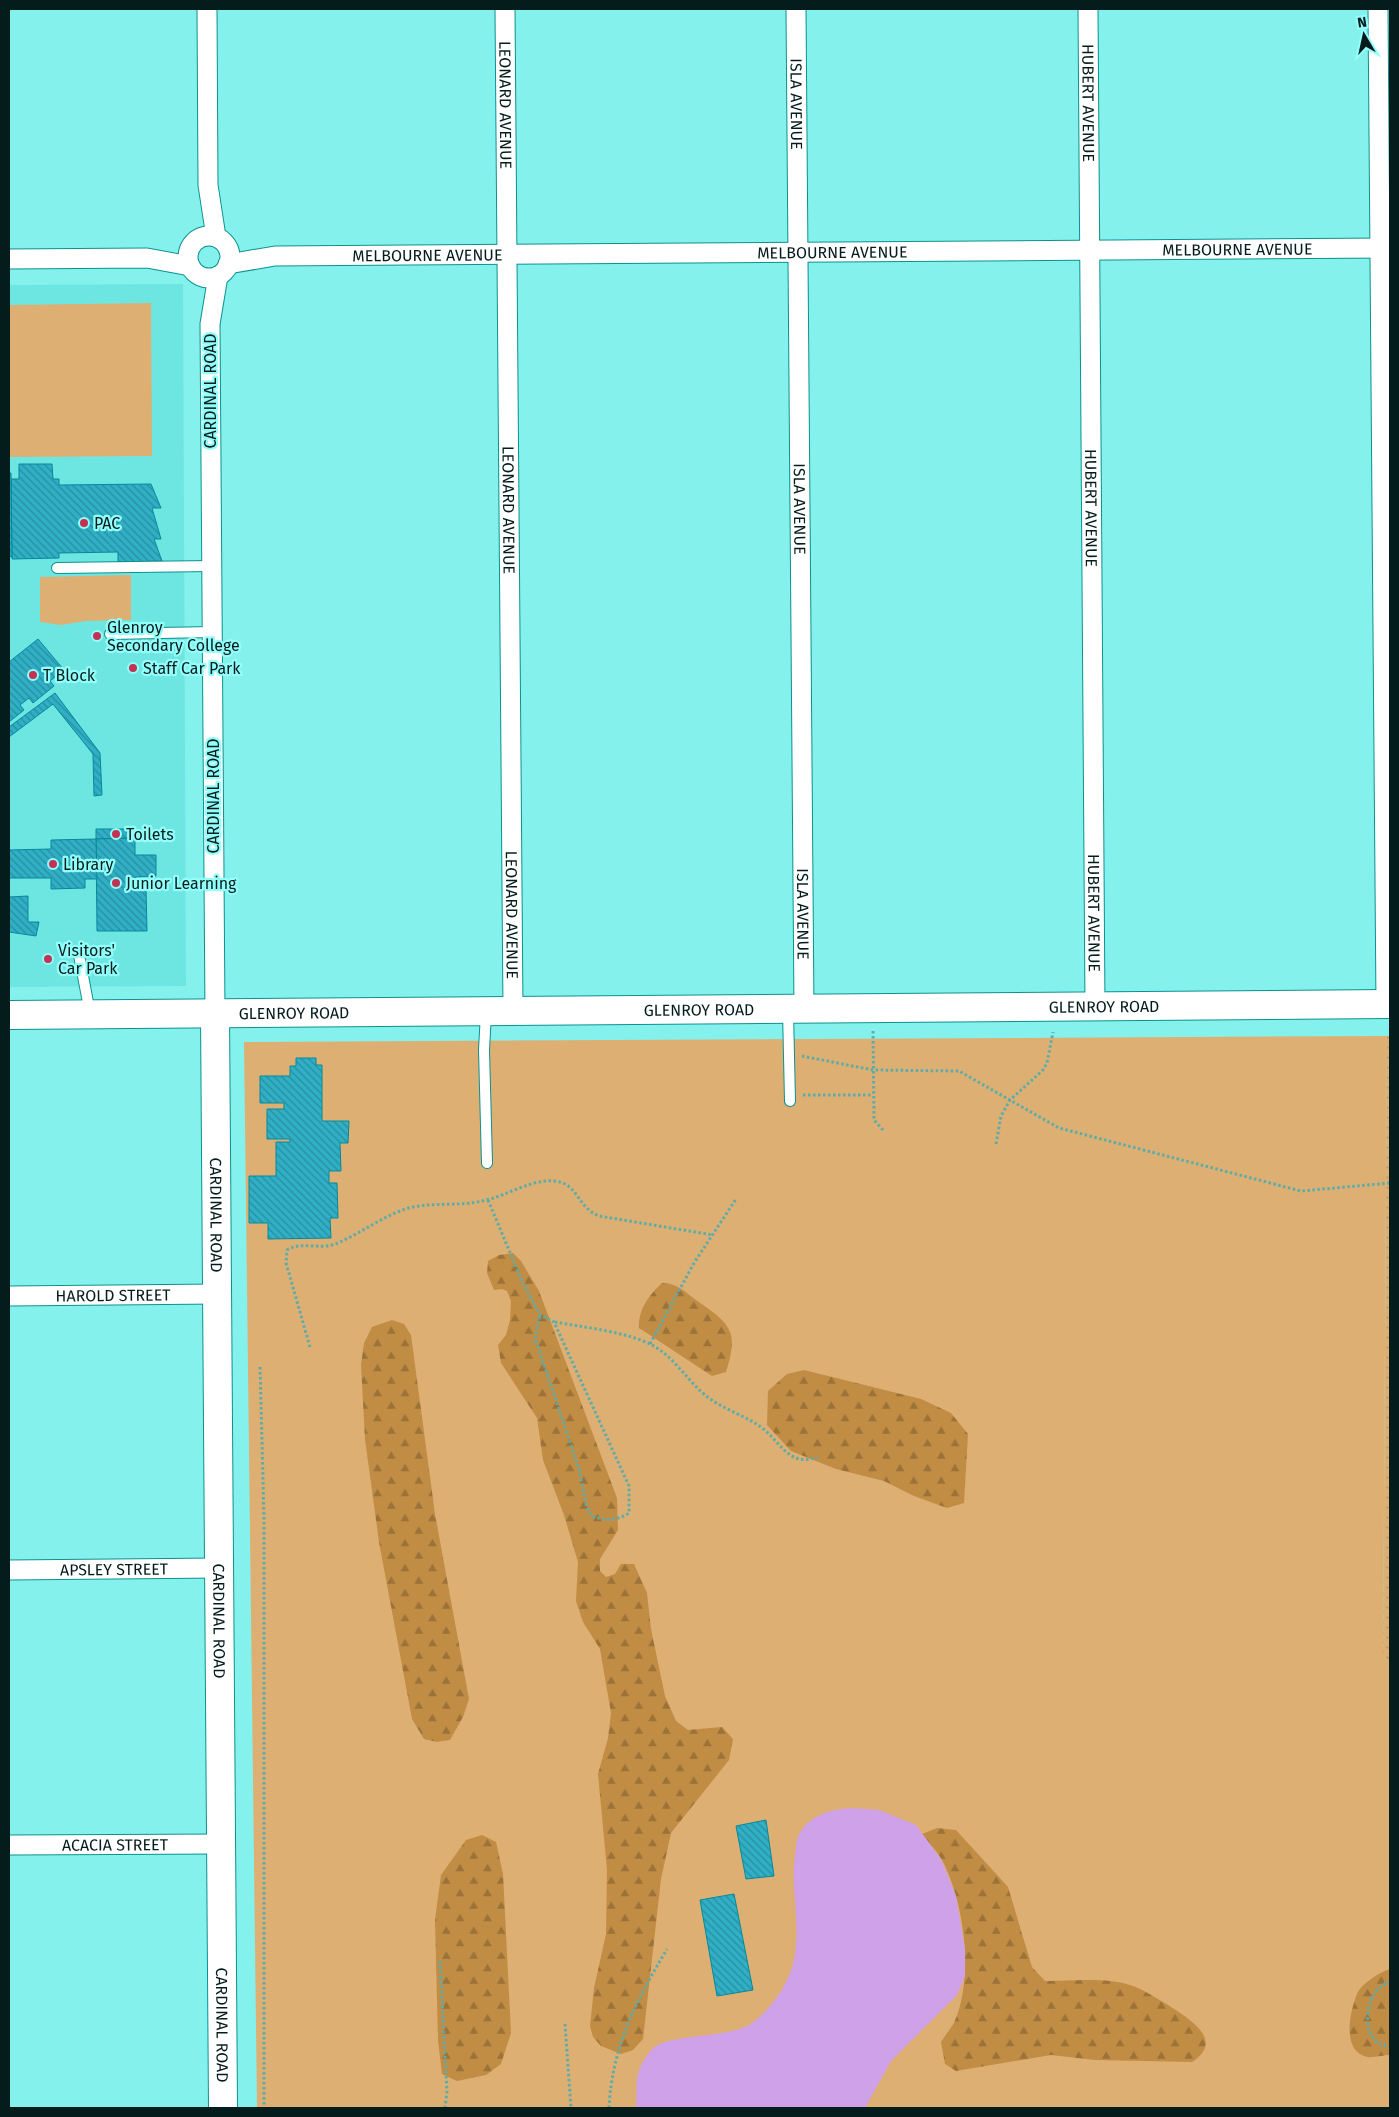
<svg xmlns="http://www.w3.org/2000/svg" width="1399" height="2117" font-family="'Fira Sans',sans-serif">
<defs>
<pattern id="forest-firs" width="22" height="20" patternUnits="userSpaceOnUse" patternTransform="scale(1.25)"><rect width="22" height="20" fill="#c18c44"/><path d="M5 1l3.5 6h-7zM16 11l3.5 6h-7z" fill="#9b7238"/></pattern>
<pattern id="park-dots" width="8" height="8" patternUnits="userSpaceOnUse" patternTransform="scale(1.25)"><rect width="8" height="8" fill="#deaf72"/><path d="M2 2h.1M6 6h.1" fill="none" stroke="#bd9662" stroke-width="1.8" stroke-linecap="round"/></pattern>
<pattern id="building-back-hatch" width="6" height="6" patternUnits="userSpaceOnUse" patternTransform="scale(1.25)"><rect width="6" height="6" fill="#30afc5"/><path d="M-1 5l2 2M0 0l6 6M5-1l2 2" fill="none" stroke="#278e9f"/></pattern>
</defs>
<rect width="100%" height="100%" fill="#85f1ed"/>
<polygon fill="#6de6e2" points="183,284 186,986 9,987 9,285"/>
<g fill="#deaf72">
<polygon points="151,303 152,456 9,457 9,305"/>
<polygon points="131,575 131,620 86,621 61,625 40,622 40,577"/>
<polygon points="1387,1036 1383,1656 1390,1664 1390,2108 257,2108 244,1042"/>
</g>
<g fill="url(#forest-firs)">
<polygon points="513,1253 521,1261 539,1291 617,1498 618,1530 600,1559 600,1571 606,1577 615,1574 621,1564 634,1564 647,1593 651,1629 665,1696 676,1721 688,1730 722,1727 733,1739 729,1760 671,1833 661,1879 643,2039 633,2050 621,2054 601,2046 593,2037 590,2026 594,1988 606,1934 607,1870 598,1774 608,1738 611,1713 600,1649 583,1622 576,1601 578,1562 564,1515 543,1460 537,1418 501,1363 498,1345 506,1335 510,1320 511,1301 507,1291 502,1289 494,1290 487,1273 488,1261 499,1255"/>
<path d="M 662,1283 C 677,1283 685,1292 696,1300 C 729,1323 740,1330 726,1372 L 712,1376 L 639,1328 C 638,1310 649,1295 662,1283 Z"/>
<polygon points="392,1320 404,1324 411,1335 435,1514 469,1699 463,1717 450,1740 437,1742 424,1739 412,1719 379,1542 365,1439 361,1365 364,1343 372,1327"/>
<polygon points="804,1370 921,1399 951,1413 968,1434 964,1503 947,1508 914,1496 884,1481 836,1469 791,1451 767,1425 768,1391 787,1374"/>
<path d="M 937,1828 L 956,1830 L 1008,1887 L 1032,1967 L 1045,1981 C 1070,1981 1107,1977 1130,1985 C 1143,1989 1156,1998 1168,2005 C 1188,2018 1226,2040 1192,2062 L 1095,2060 L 1051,2055 L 956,2071 L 945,2064 L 941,2042 C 945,2036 950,2029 954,2023 C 974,1978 965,1905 943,1862 C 938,1852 929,1843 922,1834 Z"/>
<polygon points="482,1835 496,1842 503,1874 511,2033 501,2064 486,2075 457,2081 442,2074 438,2040 435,1920 441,1875 466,1840"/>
<path d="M 1390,1969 L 1390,2055 C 1384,2055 1373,2058 1367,2057 C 1341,2051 1350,2011 1357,1994 C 1361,1984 1380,1972 1390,1969 Z"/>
</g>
<polygon fill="url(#park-dots)" points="1387,1036 1390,1036 1390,1664 1383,1656"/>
<path fill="#cea1e9" d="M 852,1808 L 879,1810 L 916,1825 L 942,1861 L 956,1896 L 965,1949 L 965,1976 L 957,1995 L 891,2061 L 865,2108 L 636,2108 C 637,2097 635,2081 639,2071 C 642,2062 649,2051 656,2046 C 676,2034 725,2038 749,2025 C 762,2017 777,1999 784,1986 C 808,1945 789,1899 795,1855 C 796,1850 796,1842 798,1837 C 807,1815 832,1809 852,1808 Z"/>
<g fill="url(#building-back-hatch)" stroke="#04899d">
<polygon points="19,464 52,464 53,479 59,479 59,485 151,484 161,508 152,508 161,539 154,539 162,561 118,562 118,552 59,553 59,558 12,559 11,479 19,479"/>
<polygon points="9,473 11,473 12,557 9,556"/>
<polygon points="38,639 64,670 50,681 54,686 33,703 29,698 20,705 24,710 9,722 9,662"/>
<polygon points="55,693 100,753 102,795 94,796 93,754 53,704 9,737 9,727"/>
<polygon points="96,829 135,829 135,838 96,839"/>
<polygon points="135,838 135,855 156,855 156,876 135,877 135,887 146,886 147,931 97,931 96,839"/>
<polygon points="96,839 97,879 85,879 85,888 51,889 51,878 9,878 9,850 51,849 51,840"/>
<polygon points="28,896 28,922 39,922 36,936 9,932 9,897"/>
<polygon points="296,1058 316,1058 316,1065 322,1065 322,1121 349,1121 348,1143 340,1143 341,1171 329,1171 329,1183 337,1183 338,1218 330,1218 331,1238 268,1239 268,1223 249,1223 249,1176 276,1176 276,1142 290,1142 290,1139 267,1139 267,1109 284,1109 284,1103 260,1103 260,1076 290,1076 290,1066 296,1066"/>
<polygon points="766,1820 774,1876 746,1879 736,1826"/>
<polygon points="734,1894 753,1990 717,1996 700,1900"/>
</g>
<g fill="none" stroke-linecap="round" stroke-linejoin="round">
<defs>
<g id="lane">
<polyline points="57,568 212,566"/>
<polyline points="110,634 212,632"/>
<polyline points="79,955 90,1013"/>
<polyline points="788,1011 790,1101"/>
<polyline points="486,1013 484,1050 487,1163"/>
</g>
<g id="street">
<polyline points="207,9 208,185 216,237"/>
<path id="s1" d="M 505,9 L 513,1011"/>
<path id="s2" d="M 796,9 L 804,1010"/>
<path id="s3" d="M 1088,9 L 1095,1007"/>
<polyline points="1378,9 1386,1004"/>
<circle cx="209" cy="257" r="21"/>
<polyline points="9,259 147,258 190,266"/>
<path id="s4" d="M 228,264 L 275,256 L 1390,248"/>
<polyline points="215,1013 210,324 218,276"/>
<path id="s5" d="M 9,1296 L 217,1294"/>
<path id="s6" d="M 9,1570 L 219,1568"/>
<path id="s7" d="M 9,1845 L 221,1844"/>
</g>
<g id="secondary">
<path id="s8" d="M 215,1013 L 223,2108"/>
<path id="s9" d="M 9,1015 L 1390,1004"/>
</g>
</defs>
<use href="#lane" stroke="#0b928f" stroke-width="12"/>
<use href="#street" stroke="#0b928f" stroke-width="21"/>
<use href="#secondary" stroke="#0b928f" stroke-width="30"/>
<g stroke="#5cadaa" stroke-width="3" stroke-dasharray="2.5 2.5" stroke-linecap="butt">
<polyline points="873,1031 874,1120 884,1131"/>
<polyline points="802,1056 873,1070 959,1071 1059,1128 1301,1191 1390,1183"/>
<polyline points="803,1095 873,1095"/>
<polyline points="996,1144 1001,1116 1010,1100 1043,1070 1047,1063 1053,1032"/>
<path d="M 488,1200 L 522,1281 L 540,1315 L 554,1322 L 629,1486 L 629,1513 C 617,1521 607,1520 593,1517 L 587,1508 L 579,1469 L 535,1338 L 540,1315"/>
<path d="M 555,1322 C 582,1327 628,1332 652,1345 C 674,1357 686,1379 705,1395 C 722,1409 744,1415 761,1427 C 780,1441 789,1468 817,1457"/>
<polyline points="650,1344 694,1263 736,1199"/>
<path d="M 310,1347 L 286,1263 L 287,1250 C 301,1241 320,1250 335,1244 C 358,1235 377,1220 400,1211 C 426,1200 459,1208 486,1200 C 509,1195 536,1176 560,1182 C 578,1187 579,1208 599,1216 L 713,1235"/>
<polyline points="260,1367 264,1518 264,2108"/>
<polyline points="440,1961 447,2091 445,2108"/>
<path d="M 1390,1981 C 1384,1984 1379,1987 1375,1993 C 1363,2010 1364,2046 1390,2046"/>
<polyline points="565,2024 571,2108"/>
<path d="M 609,2108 C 612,2047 636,2001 667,1949"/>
</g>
<use href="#lane" stroke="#fff" stroke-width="10"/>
<use href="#street" stroke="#fff" stroke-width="19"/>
<use href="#secondary" stroke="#fff" stroke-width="28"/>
</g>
<g fill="#c23253" stroke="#93fffb" stroke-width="2">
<circle cx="84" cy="523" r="5"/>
<circle cx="97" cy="636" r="5"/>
<circle cx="133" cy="668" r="5"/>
<circle cx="33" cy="675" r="5"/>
<circle cx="116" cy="834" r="5"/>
<circle cx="53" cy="864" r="5"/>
<circle cx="116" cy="883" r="5"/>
<circle cx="48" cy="959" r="5"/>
</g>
<g text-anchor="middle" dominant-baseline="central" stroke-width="4.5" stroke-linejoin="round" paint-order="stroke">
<g font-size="16" fill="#041c1b" stroke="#93fffb">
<text stroke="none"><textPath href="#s3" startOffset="94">HUBERT AVENUE</textPath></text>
<text stroke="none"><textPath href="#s2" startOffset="95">ISLA AVENUE</textPath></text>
<text stroke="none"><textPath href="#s1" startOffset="96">LEONARD AVENUE</textPath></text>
<text stroke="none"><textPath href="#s4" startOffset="1010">MELBOURNE AVENUE</textPath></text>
<text stroke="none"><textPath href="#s4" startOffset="605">MELBOURNE AVENUE</textPath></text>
<text stroke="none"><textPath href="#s4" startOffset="200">MELBOURNE AVENUE</textPath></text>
<text transform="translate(210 391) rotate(-90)">CARDINAL ROAD</text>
<text stroke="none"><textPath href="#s3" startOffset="499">HUBERT AVENUE</textPath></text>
<text stroke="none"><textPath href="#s2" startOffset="500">ISLA AVENUE</textPath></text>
<text stroke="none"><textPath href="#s1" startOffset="501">LEONARD AVENUE</textPath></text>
<text transform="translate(213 796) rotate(-90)">CARDINAL ROAD</text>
<text stroke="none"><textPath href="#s3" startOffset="904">HUBERT AVENUE</textPath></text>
<text stroke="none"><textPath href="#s2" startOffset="905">ISLA AVENUE</textPath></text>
<text stroke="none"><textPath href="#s1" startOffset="906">LEONARD AVENUE</textPath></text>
<text stroke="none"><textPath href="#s9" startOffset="1095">GLENROY ROAD</textPath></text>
<text stroke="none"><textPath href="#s9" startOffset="690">GLENROY ROAD</textPath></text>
<text stroke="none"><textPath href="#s9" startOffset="285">GLENROY ROAD</textPath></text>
<text stroke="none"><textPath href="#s8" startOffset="202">CARDINAL ROAD</textPath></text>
<text stroke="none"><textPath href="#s5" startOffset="104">HAROLD STREET</textPath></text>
<text stroke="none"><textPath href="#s6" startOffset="105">APSLEY STREET</textPath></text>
<text stroke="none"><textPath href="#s8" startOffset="608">CARDINAL ROAD</textPath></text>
<text stroke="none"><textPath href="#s7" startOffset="106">ACACIA STREET</textPath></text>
<text stroke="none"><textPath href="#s8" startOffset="1012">CARDINAL ROAD</textPath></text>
</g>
<g font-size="16" fill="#041c1b" stroke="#93fffb" text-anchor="start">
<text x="94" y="523">PAC</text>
<text x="107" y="627">Glenroy<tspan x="107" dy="18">Secondary College</tspan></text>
<text x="143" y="668">Staff Car Park</text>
<text x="43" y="675">T Block</text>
<text x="126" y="834">Toilets</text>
<text x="63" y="864">Library</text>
<text x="126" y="883">Junior Learning</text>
<text x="58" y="950">Visitors'<tspan x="58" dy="18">Car Park</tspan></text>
</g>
</g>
<rect width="1399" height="2117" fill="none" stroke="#041c1b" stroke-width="20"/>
<g transform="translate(1364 35) rotate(351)" stroke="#93fffb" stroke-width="4" paint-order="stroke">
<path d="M0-4L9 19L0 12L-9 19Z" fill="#041c1b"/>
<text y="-8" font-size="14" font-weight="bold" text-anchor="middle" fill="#041c1b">N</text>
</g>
</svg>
